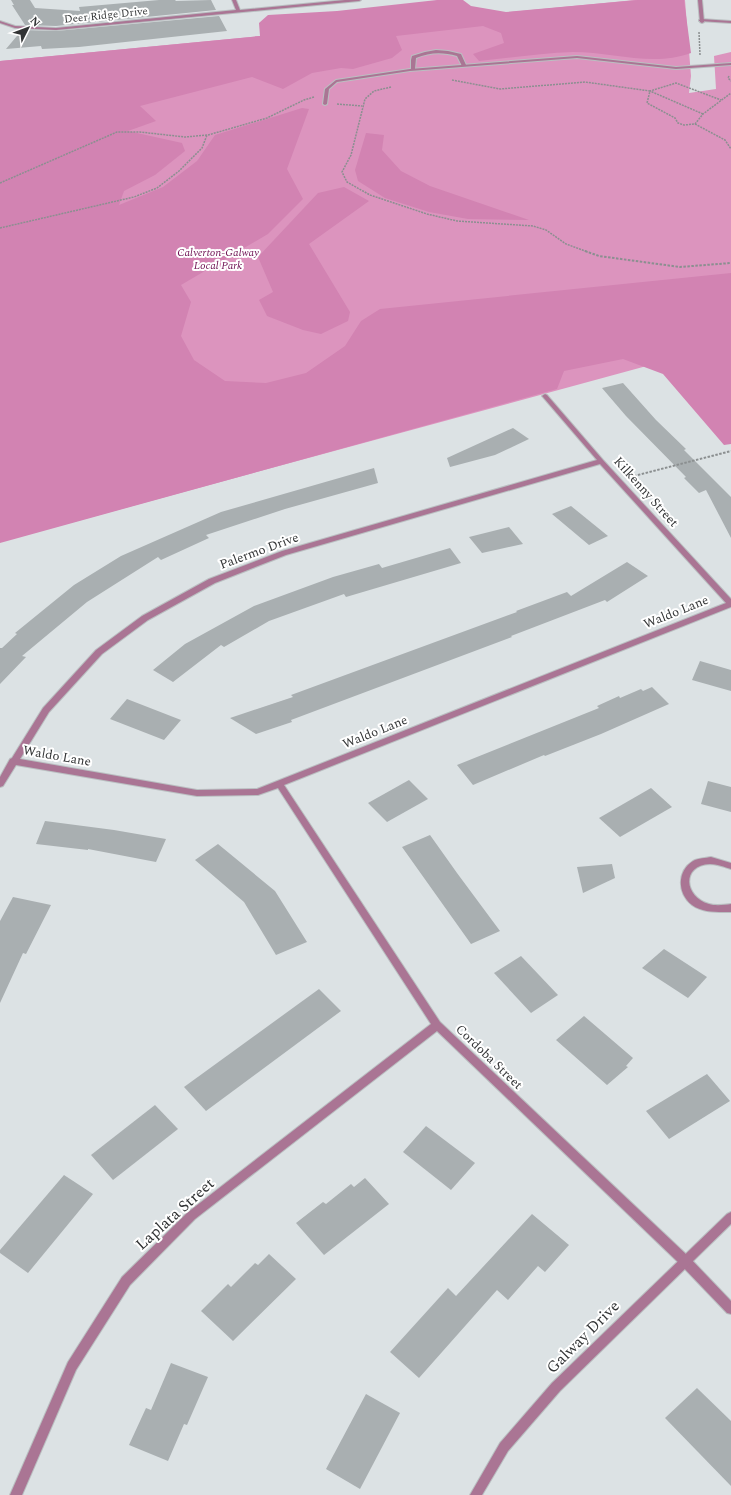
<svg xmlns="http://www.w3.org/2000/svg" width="731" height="1495" font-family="Spectral,serif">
<rect width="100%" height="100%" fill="#dce2e4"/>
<polygon fill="#dc94be" points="635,0 685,0 691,76 689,93 716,89 714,56 731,52 731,343 0,542 0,61"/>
<g fill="#d283b2">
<path d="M 437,0 L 463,0 L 471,6 L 506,12 L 638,0 L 684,0 L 691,53 C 653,67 613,52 573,52 C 542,53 510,58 479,61 L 473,54 L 504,43 L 501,33 L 483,26 L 396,36 L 402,50 L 392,58 L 353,69 L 341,68 L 312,73 L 283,89 L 252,77 L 140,106 L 156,121 L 128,131 L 182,143 L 185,151 L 155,175 L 124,191 L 119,205 L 163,187 L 197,161 L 215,135 L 302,108 L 309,109 L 287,169 L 303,199 L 268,234 L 181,285 L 191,302 L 181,336 L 194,360 L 225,381 L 266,383 L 306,373 L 345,346 L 361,321 L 380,309 L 731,273 L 731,444 L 724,445 L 663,374 L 623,359 L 564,371 L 557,389 L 0,543 L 0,61 L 260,36 L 259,23 L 268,15 L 337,11 Z"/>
<polygon points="366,133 384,135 382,150 401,171 430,186 529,220 468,219 429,212 385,198 358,181 355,170"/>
<polygon points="344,187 369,201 309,244 350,312 348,321 321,334 303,330 267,316 259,300 273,292 258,257 318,193"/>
</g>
<g fill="#a9afb1">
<polygon points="11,0 30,0 35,8 80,11 79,7 159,0 175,0 176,1 211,0 216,10 56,26 25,25 12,5 14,5"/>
<polygon points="219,16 227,31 79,47 42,49 41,46 6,49 22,30 56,31"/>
<polygon points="623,383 656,420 686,449 684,450 731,497 731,538 706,490 699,493 684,478 686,477 626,416 602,388"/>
<polygon points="513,428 529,439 495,455 450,467 447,458"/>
<polygon points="374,468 378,483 285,509 206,535 209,538 161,560 158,557 87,602 22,656 26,657 0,684 0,648 2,648 17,634 15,633 74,585 121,556 221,512"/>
<polygon points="571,506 608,536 589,545 552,514"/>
<polygon points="509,527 523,544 482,553 469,537"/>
<polygon points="450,548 461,563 346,597 344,594 269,621 224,647 221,645 173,682 153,670 185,644 254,606 333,577 379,564 382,568"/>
<polygon points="627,562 648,576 607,602 605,600 511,636 512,637 291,720 292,722 256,734 230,718 293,697 291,695 517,612 516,611 567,592 571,596"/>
<polygon points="700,661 731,670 731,691 692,680"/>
<polygon points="652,687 669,704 601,734 545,756 544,755 473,785 457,765 599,708 597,706 619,696 620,698 641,689 643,691"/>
<polygon points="127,699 181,720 164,740 110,719"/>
<polygon points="409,780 428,799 387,822 368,803"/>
<polygon points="708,781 731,787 731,812 701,804"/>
<polygon points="651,788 672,807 620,837 599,818"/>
<polygon points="45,821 114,830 166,839 156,862 88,849 88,850 36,844"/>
<polygon points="430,835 457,873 500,931 471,944 402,847"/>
<polygon points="218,844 275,891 307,942 276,955 244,902 195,860"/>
<polygon points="612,864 615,878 583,893 577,867"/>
<polygon points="13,897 51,905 26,954 23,953 0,1003 0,921"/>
<polygon points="664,949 707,977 688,998 642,968"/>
<polygon points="521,956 558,995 531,1013 494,973"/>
<polygon points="319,989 341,1011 206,1111 184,1087"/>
<polygon points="584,1016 633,1058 626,1066 628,1067 607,1085 556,1040"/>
<polygon points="707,1074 730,1101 669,1139 646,1111"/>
<polygon points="155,1105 178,1129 113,1180 91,1155"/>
<polygon points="426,1126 475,1163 451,1190 403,1152"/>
<polygon points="64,1175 93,1194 28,1273 0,1253 0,1250"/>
<polygon points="365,1178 389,1204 324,1255 296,1223 323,1202 326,1204 351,1184 354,1187"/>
<polygon points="532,1214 569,1245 545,1272 538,1266 508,1300 497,1290 419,1378 390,1352 448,1288 456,1296"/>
<polygon points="269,1254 296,1279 233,1341 201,1311 228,1284 231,1287 255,1263 258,1265"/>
<polygon points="171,1363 208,1377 187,1425 184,1424 168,1461 129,1445 146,1408 151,1410"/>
<polygon points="697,1388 731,1421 731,1486 665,1418"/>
<polygon points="366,1394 400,1413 360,1489 326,1469"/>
</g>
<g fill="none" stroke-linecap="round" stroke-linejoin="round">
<defs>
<g id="service">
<polygon points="701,19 731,21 731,23 699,21 699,20"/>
<path d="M 436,50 L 448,51 L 461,54 L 466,65 L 462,66 L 457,56 C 443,52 430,52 416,58 L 415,69 L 411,70 L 411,60 L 412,56 L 425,52 Z"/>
</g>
<g id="minor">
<polygon points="232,0 236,0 240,10 345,0 361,0 359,1 56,30 15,28 0,23 0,21 15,26 56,28 236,10"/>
<polygon points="698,0 702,0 704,22 702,23 700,22"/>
<polygon points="577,56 676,67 731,63 731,65 676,69 577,58 410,71 337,82 329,89 327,104 325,105 323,104 325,89 336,80 410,69"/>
<path d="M 545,394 L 547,395 L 603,460 L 731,599 L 731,607 L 284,785 L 440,1022 L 688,1256 L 731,1301 L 731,1314 L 727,1313 L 680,1264 L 437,1031 L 195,1219 L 130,1285 L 76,1370 L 22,1495 L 10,1495 L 68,1362 L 122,1277 L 187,1213 L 431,1024 L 278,788 L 258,795 L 197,796 L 16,765 L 3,786 L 0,787 L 0,777 L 10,759 L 12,758 L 43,708 L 96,650 L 142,616 L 209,579 L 282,551 L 597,460 L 543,397 L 542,396 ZM 600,464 L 726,603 L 257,789 L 197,790 L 20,759 L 49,712 L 102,654 L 148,620 L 215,583 L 286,555 Z"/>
<path d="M 711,857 L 731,863 L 731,869 C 725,867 716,864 710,864 C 681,865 684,897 709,904 C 715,906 724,905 731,904 L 731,912 C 718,912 703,913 692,905 C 677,893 677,871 693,861 C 698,858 706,858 711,857 Z"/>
</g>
<polygon id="tertiary" points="731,1212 731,1224 560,1391 508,1451 482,1495 470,1495 500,1443 552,1383 727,1214"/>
</defs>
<use href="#service" stroke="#babfc1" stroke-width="2"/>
<use href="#minor" stroke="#babfc1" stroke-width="2"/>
<use href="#tertiary" stroke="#babfc1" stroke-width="2"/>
<g stroke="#8b8f90" stroke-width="1.5" stroke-dasharray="2 1" stroke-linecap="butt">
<polyline points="699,32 700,55"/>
<polyline points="729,76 728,78 731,81"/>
<polyline points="452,80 500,89 585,82 650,91 647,103 675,118 678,123 684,125 695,124 703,114 731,93"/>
<polyline points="391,87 374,91 365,99 351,155 342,172 347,182 370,195 427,214 457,221 533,226 546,230 566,244 588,252"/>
<polyline points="337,104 362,106"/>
<polyline points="703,114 650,91 676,83 721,100"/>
<polyline points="695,124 725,140 731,149"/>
<polyline points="0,183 117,132 140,132 185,137 208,135 267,118 304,100 314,97"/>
<polyline points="0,228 134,197 157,188 179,171 202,148 207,135"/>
</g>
<g stroke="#8b8f90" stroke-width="2" stroke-dasharray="2.5 1.5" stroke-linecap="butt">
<polyline points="585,251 599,256 680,267 731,263"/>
<polyline points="634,476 731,451"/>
</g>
<use href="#service" fill="#aa7594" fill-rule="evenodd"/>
<use href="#minor" fill="#aa7594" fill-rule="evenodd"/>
<use href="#tertiary" fill="#aa7594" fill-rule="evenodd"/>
</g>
<g text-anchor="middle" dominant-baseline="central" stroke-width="4" stroke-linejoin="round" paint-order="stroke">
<g font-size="11" fill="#323435" stroke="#fff">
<text transform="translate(106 15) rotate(-6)">Deer Ridge Drive</text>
</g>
<g font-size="11" font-style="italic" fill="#6d0e51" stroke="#fff">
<text x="218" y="252">Calverton-Galway<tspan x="218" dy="13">Local Park</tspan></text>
</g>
<g font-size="13" fill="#323435" stroke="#fff">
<text transform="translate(646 492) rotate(48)">Kilkenny Street</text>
<text transform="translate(259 551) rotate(-20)">Palermo Drive</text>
<text transform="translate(676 612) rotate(-22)">Waldo Lane</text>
<text transform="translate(375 732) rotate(-22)">Waldo Lane</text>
<text transform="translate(57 756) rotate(10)">Waldo Lane</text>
<text transform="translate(489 1057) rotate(44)">Cordoba Street</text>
</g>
<g font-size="16" fill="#323435" stroke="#fff">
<text transform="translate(175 1214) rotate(-42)">Laplata Street</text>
<text transform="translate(583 1337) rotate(-45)">Galway Drive</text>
</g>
</g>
<g transform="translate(28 28) rotate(48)" stroke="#ffffff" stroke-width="3" paint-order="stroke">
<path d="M0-3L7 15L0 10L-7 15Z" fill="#323435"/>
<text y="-6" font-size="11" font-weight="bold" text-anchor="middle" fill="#323435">N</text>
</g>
</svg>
